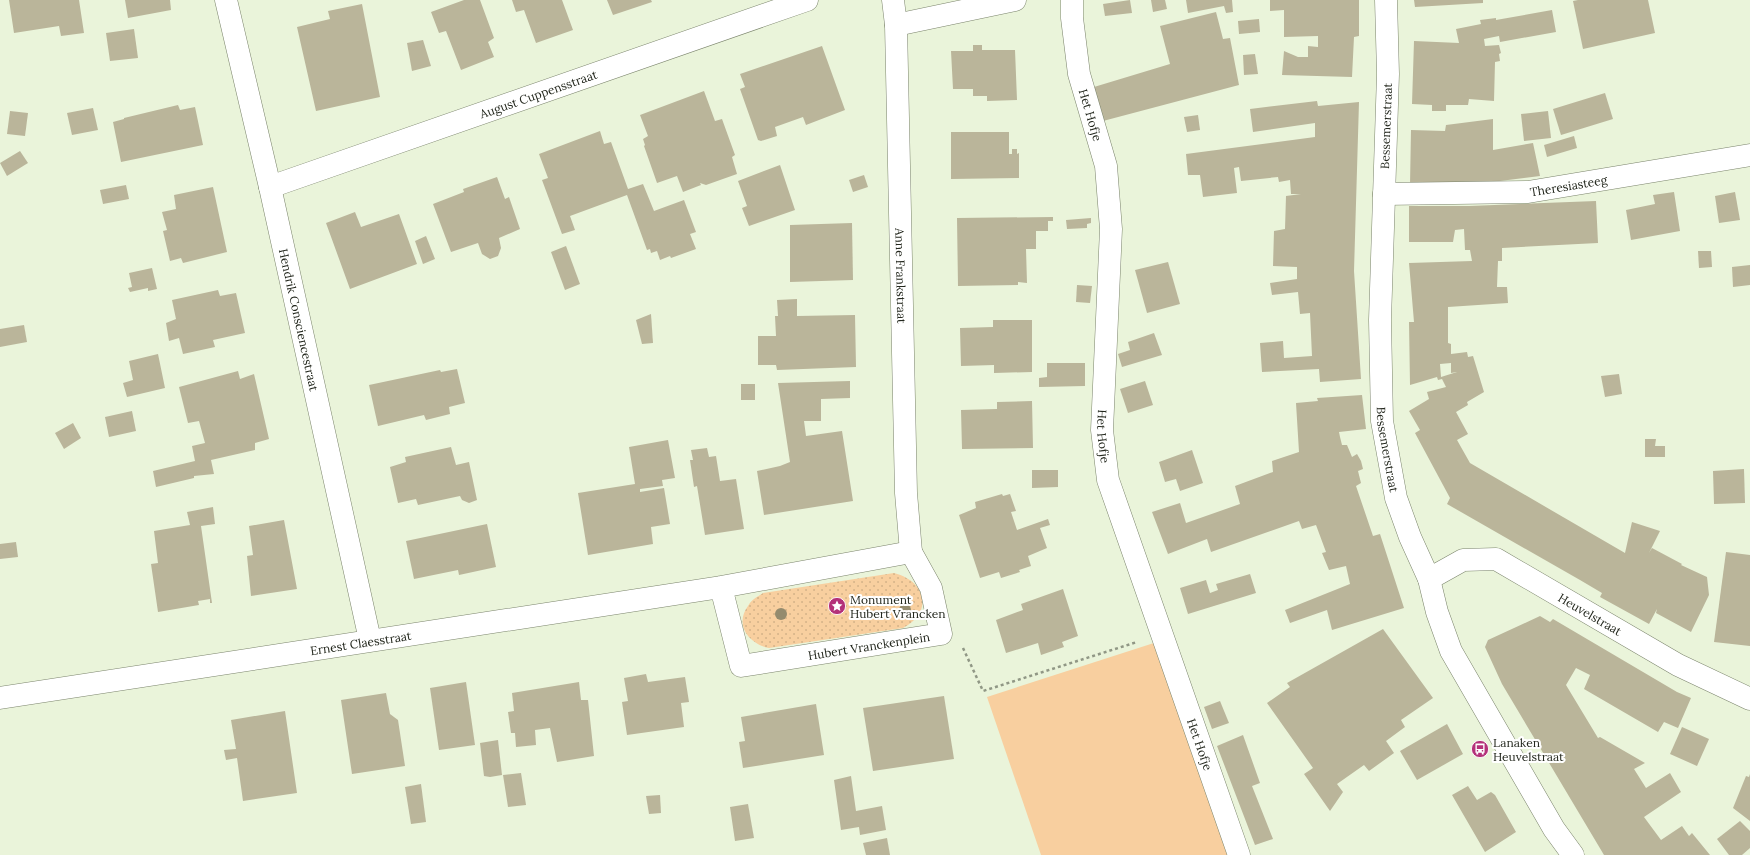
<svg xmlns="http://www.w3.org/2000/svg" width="1750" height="855" font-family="Lora,serif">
<defs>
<pattern id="grass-dots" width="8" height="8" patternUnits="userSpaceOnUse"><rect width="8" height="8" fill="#f8cf9f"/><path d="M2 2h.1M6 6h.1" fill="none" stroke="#d4b288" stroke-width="1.8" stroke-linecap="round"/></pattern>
</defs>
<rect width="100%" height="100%" fill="#eaf4da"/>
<path fill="url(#grass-dots)" d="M 894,573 C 926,581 934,612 903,628 L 769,648 C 749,644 734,625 748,606 C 751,600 757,597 763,593 Z"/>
<polygon fill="#f8cf9f" points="1157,642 1233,855 1041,855 987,697"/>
<g fill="#bab59a" fill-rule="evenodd">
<polygon points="9,0 79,0 84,33 61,36 59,26 14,33"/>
<polygon points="125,0 170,0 171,10 128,18"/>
<polygon points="464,0 480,0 494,38 488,42 494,57 461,70 446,31 439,33 431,12"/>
<polygon points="512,0 562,0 573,30 536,43 524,10 516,12"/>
<polygon points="607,0 651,0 652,2 613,15"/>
<polygon points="1130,0 1132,13 1105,16 1103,4"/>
<polygon points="1151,0 1165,0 1167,9 1153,12"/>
<polygon points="1186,0 1232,0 1233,12 1226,13 1224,6 1188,13"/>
<polygon points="1270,0 1359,0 1359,36 1354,37 1352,77 1282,75 1284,51 1298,57 1308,57 1308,46 1318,47 1318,36 1284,37 1284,10 1270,11"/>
<polygon points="1414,0 1483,0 1483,3 1415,7"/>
<polygon points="1578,0 1648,0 1655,33 1583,49 1573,1"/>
<polygon points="362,4 380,97 316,111 297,27 330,19 328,11"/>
<polygon points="1552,10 1556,32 1500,42 1499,36 1484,39 1485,46 1499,45 1501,53 1499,54 1500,61 1495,62 1494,101 1469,99 1468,105 1446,105 1446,111 1432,111 1432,105 1412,104 1414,41 1459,43 1456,29 1481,24 1480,20 1496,18 1496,20"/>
<polygon points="1216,12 1223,39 1230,38 1239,85 1103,121 1094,87 1170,64 1160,26"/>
<polygon points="1259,19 1260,32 1239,34 1238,21"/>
<polygon points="134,29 138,58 110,61 106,33"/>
<polygon points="423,40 431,66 412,71 407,43"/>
<polygon points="973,45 982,45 982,50 1015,50 1017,100 987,101 987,96 973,96 973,89 953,89 951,51 973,51"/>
<polygon points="822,46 845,110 806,125 803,117 775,127 777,136 761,141 758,140 740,89 745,87 740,74"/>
<polygon points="1255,54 1258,74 1244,75 1243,55"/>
<polygon points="704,91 715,121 722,119 735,155 732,157 737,174 706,185 700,183 701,185 683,192 677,176 657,183 644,146 645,145 643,139 648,136 640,115"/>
<polygon points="1605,93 1613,119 1561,135 1553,109"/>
<polygon points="1317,101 1318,106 1359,102 1354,271 1361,379 1320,382 1319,369 1262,372 1260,343 1283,341 1284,358 1312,356 1310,313 1300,314 1298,292 1272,295 1270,283 1297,279 1297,267 1273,266 1274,231 1285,229 1286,196 1301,194 1291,194 1290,180 1279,182 1278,177 1241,181 1239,167 1234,168 1237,193 1203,197 1200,175 1188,175 1186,154 1315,137 1315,123 1253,132 1250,109"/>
<polygon points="178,105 180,110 195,107 203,145 121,162 113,122 124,119 124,118"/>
<polygon points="93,108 98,130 72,135 67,113"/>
<polygon points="10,111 28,113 25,136 7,134"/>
<polygon points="1548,111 1551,138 1524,141 1521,114"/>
<polygon points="1198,115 1200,130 1187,132 1184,117"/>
<polygon points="1493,119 1493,150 1533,143 1540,176 1460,186 1410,185 1411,130 1445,131 1446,125"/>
<polygon points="600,131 604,144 611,142 628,189 643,184 654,211 684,200 696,232 690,234 696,249 671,258 670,256 660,260 657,251 651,253 650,249 647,250 627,195 570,216 575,230 562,234 542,180 548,178 539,154"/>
<polygon points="951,132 1009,132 1009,154 1012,154 1012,149 1017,149 1017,154 1019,153 1019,178 951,179"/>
<polygon points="1574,136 1577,148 1547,157 1544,145"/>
<polygon points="20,151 28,163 7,176 0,163"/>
<polygon points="780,165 795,210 749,226 742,208 747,206 738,181"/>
<polygon points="864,175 868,187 853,192 849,180"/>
<polygon points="497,177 505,199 509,197 520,229 499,238 501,248 498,256 490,259 482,254 478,243 451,252 433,204 464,192 463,189"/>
<polygon points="126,185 129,199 103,204 100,190"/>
<polygon points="213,187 227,252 183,263 181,258 170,261 163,231 167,230 162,212 176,209 174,195"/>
<polygon points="1674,192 1680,231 1631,240 1626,210 1655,204 1653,195"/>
<polygon points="1735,192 1740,220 1719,223 1715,196"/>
<path d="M 1596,201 L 1598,243 L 1502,248 L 1502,261 L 1498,261 L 1497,287 L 1507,287 L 1508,303 L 1448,307 L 1448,343 L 1451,344 L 1451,354 L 1467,352 L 1468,357 L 1473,356 L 1484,392 L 1467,402 L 1468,405 L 1456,412 L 1468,434 L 1457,440 L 1470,463 L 1625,553 L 1632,522 L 1660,531 L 1649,553 L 1652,548 L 1682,564 L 1681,565 L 1707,577 L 1709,595 L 1691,632 L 1656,613 L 1657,609 L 1649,624 L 1600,597 L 1602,593 L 1580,580 L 1447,504 L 1450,498 L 1415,433 L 1420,430 L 1409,411 L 1429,399 L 1427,392 L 1446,387 L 1442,379 L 1438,380 L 1437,377 L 1410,385 L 1409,322 L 1414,322 L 1409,263 L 1472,261 L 1470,250 L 1465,250 L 1464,229 L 1455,230 L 1453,242 L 1409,242 L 1409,206 L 1469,206 ZM 1451,363 L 1451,373 L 1457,372 L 1441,377 L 1440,364 Z"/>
<polygon points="355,212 361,227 399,214 417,264 350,289 326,223"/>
<polygon points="1053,217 1053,221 1048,221 1048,231 1036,231 1036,249 1026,249 1027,283 1018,282 1018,285 958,286 957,218"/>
<polygon points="1091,218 1091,223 1087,224 1087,228 1067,229 1066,220"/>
<polygon points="852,223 853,280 790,282 790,225"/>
<polygon points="426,236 435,259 423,264 415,241"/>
<polygon points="566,246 580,284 565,290 551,252"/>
<polygon points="1698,251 1711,251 1712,267 1699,268"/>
<polygon points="1168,262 1180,304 1147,313 1135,270"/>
<polygon points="1750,265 1750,285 1733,287 1732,267"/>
<polygon points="152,268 157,289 148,291 148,288 130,292 128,288 132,287 129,273"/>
<polygon points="1077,285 1092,286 1090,303 1076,302"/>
<polygon points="218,290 220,296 236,293 245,333 213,340 215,347 183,354 179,338 169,341 166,323 176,319 172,300"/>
<polygon points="797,299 797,316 855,315 856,367 777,370 776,365 758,365 758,336 776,336 775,316 778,316 777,300"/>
<polygon points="651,314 653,343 642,344 636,320"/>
<polygon points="993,320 1032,320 1032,372 994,373 994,365 961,366 960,328 993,327"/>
<polygon points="24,325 27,342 0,347 0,329"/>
<polygon points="1154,333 1162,355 1122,367 1118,354 1130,350 1128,342"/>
<polygon points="158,354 165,388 127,397 123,383 133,380 129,361"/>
<polygon points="1047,363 1085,363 1085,386 1039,387 1039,378 1047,377"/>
<polygon points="457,369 465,403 449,407 450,414 426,420 424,415 378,426 369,385 440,370 441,372"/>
<polygon points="238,371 240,379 254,374 269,439 255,443 255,450 211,460 214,474 194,476 194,478 156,487 153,471 195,461 192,446 205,443 199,421 188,423 179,387"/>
<polygon points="1619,374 1622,394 1605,397 1601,376"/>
<polygon points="850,381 850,398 821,399 821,421 804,421 806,436 842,431 853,501 764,515 757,471 780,466 790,462 778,383"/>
<polygon points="1145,381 1153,405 1128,413 1120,389"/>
<rect x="741" y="384" width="14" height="16"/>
<polygon points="1362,395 1366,429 1339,432 1340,437 1342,445 1347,445 1352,457 1357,454 1361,461 1363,469 1358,471 1361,483 1356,486 1373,536 1380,534 1404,608 1332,630 1327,610 1290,623 1285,610 1350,584 1346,566 1329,570 1322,553 1326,552 1316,525 1302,529 1299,521 1211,552 1207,539 1168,554 1152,512 1180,503 1186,523 1240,504 1235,486 1273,472 1272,461 1299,452 1296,403 1318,401 1317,398"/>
<polygon points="1032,401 1033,448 962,449 961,410 997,409 997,402"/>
<polygon points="132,411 136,431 109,437 105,417"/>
<polygon points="73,423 81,438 64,449 55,433"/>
<polygon points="1645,439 1656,439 1655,446 1665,446 1665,457 1645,457"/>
<polygon points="668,440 675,478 662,480 663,486 640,489 640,492 664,488 670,524 651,527 653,544 588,555 578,493 635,484 629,447"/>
<polygon points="451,447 456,465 469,462 477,500 469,503 462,500 460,496 418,505 416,499 398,503 390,467 406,462 405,457"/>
<polygon points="707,448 709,457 716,456 720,481 736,479 744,529 705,535 697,486 694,487 690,460 693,460 691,450"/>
<polygon points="1192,450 1203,483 1180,491 1176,479 1165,482 1159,462"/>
<polygon points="1744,469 1745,503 1714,504 1713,471"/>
<polygon points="1032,470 1058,470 1058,487 1032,488"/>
<polygon points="1002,494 1003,496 1010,494 1016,511 1011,512 1017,530 1048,519 1050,525 1040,528 1047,548 1028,556 1031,566 1019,570 1020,572 1001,578 999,572 980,578 959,515 976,508 975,502"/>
<polygon points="213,507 215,524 201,526 212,603 210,603 210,599 198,601 199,605 158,612 151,564 158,563 154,531 190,525 187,512"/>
<polygon points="284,520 297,589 251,596 247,556 253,555 249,526"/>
<polygon points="487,524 496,567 459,575 458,570 414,579 406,541"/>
<polygon points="16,542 18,557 0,559 0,544"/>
<polygon points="1726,552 1750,555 1750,646 1714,642"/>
<polygon points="1250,574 1256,593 1188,614 1180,588 1206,580 1210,593 1218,590 1216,584"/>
<polygon points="1063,589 1078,636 1062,642 1064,647 1041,655 1038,643 1006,653 996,620 1023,610 1021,604"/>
<polygon points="1540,616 1550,622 1553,619 1677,692 1691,698 1678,728 1664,722 1658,732 1584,689 1590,675 1576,668 1566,685 1598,738 1600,737 1645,763 1634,769 1646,788 1670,773 1681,792 1644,817 1661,840 1682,826 1689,836 1692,833 1710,855 1604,855 1502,684 1485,647 1488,640"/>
<polygon points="1383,629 1433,698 1401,720 1405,727 1386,741 1394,753 1369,771 1364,765 1337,784 1343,792 1330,811 1304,774 1313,768 1267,703 1290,687 1287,683"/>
<polygon points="646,674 648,682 685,677 689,702 681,703 684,727 627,735 622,702 628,701 624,678"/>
<polygon points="466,682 475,745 439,750 430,688"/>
<polygon points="579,682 581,700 588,700 594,756 557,762 550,728 535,730 536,745 516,747 515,733 511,733 508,712 514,711 512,693"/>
<polygon points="386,693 390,714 398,720 405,766 352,774 341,700"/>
<polygon points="944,696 954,759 873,771 863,708"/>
<polygon points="1220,701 1229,723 1212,729 1204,707"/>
<polygon points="816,704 824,755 743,768 739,742 745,741 741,717"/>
<polygon points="285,711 297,793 243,801 237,758 226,760 224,750 236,749 231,720"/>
<polygon points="1447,724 1463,754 1417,780 1400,751"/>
<polygon points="1682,727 1709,739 1697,766 1670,754"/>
<polygon points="1243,735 1260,783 1252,786 1273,839 1255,845 1217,746"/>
<polygon points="498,740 502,775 490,777 484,776 480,743"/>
<polygon points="521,773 526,805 508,807 503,775"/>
<polygon points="1750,774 1750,821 1733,808 1746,776 1749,777"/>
<polygon points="851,776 856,811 882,806 886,830 860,835 859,827 841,830 834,780"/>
<polygon points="421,784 426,822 411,824 405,787"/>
<polygon points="1468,786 1477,800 1491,792 1495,795 1516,832 1485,852 1452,795"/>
<polygon points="660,795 661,813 649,814 646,796"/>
<polygon points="748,804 754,838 735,841 730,807"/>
<polygon points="1740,821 1750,831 1750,848 1742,855 1729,855 1717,839"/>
<polygon points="887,838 890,855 866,855 863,843"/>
</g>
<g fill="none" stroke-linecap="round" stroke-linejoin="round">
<defs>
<g id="minor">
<path id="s1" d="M 226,0 L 270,187 L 370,640"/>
<path id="s2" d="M 893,0 L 896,25 L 906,493 L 911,552"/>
<path id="s3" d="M 1072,0 L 1072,18 L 1079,74 L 1106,166 L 1111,229 L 1102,430 L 1108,480 L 1239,855"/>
<path id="s4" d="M 1386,0 L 1388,74 L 1380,320 L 1382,421 L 1396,498 L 1410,537 L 1429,579 L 1437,612 L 1451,651 L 1554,829 L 1573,855"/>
<polyline points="896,25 1015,0"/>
<path id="s5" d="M 270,187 L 807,0"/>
<path id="s6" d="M 1384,194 L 1528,192 L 1750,155"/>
<path id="s7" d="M 1429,579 L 1463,560 L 1496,559 L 1678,665 L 1750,699"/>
<path id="s8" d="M 0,698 L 721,587 L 911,552 L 931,588 L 941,634 L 741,666 L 721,587"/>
</g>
</defs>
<use href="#minor" stroke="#7b846c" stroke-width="23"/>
<polyline stroke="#909785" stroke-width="2.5" stroke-dasharray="3 3" stroke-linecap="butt" points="963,648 983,691 1137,642"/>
<use href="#minor" stroke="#fff" stroke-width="22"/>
</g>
<g fill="#948b6e">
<circle cx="905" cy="610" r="6"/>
<circle cx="781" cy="614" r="6"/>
</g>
<defs>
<symbol id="sight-disc" viewBox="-11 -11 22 22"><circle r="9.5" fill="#b43179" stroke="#fff"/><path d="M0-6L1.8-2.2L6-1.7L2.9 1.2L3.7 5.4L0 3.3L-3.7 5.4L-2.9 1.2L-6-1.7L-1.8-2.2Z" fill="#fff"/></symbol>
<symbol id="bus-disc" viewBox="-11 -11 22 22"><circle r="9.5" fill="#b43179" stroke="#fff"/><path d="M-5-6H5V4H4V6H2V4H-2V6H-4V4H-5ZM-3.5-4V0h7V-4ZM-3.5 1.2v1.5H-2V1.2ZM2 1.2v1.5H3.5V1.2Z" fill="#fff"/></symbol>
</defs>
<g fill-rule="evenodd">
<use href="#sight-disc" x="827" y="596" width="20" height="20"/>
<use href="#bus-disc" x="1470" y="739" width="20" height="20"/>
</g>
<g text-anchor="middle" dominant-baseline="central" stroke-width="4" stroke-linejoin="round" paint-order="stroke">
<g font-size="12" fill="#23271d" stroke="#fff">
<text stroke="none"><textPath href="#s5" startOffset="284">August Cuppensstraat</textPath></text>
<text stroke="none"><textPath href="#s3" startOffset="117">Het Hofje</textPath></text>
<text transform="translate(1386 126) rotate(-88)">Bessemerstraat</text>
<text stroke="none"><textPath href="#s6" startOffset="185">Theresiasteeg</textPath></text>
<text stroke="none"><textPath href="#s2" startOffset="276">Anne Frankstraat</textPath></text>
<text stroke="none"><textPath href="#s1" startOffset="328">Hendrik Consciencestraat</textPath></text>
<text stroke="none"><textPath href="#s3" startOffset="441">Het Hofje</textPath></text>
<text stroke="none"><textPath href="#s4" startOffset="450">Bessemerstraat</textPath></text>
<text stroke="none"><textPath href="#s7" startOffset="181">Heuvelstraat</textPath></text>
<text stroke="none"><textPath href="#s8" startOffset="365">Ernest Claesstraat</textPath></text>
<text transform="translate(869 646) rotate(-9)">Hubert Vranckenplein</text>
<text stroke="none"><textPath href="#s3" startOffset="765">Het Hofje</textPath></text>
</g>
<g font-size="12" fill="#23271d" stroke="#fff" text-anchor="start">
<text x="850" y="599">Monument<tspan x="850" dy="14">Hubert Vrancken</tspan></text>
<text x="1493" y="742">Lanaken<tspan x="1493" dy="14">Heuvelstraat</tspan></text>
</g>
</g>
</svg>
